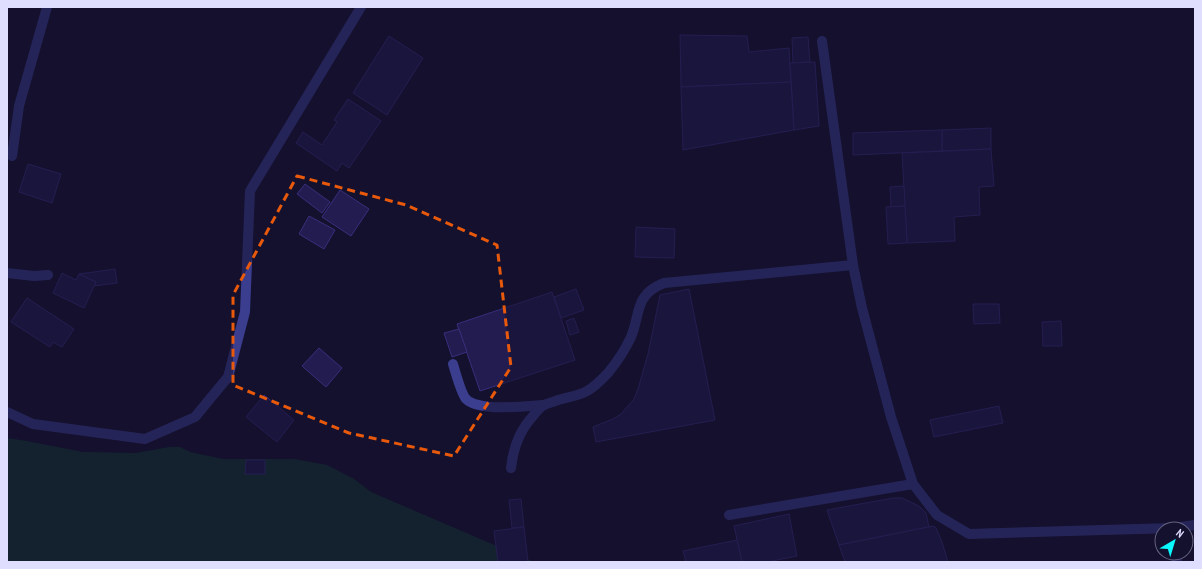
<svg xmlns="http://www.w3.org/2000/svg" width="1202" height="569" font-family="'PT Sans Narrow',sans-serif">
<rect width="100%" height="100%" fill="#14112e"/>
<polygon fill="#143834" points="7,438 27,441 83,452 87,452 136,453 169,447 180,447 190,452 223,459 294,459 327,465 354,479 371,492 534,562 7,562"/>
<g fill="#231c50" stroke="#382e7c">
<polygon points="680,35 747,36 749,52 789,48 791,82 681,87"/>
<polygon points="389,36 423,58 387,115 353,93"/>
<polygon points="808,37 810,62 793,63 792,38"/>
<polygon points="815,62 819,126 794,130 790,63"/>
<polygon points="791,82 794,130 683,150 681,87"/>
<polygon points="348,99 381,121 349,168 342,163 337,171 296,143 303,132 322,145 337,122 334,120"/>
<polygon points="991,128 991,149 942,151 942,130"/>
<polygon points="942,130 942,151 853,155 853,133"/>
<polygon points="991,149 994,186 979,187 980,215 954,217 955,241 907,243 902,153"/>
<polygon points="28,164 61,174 52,203 19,192"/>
<polygon points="305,184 330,202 322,213 297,194"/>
<polygon points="904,186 905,206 891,207 890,187"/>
<polygon points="340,190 369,209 351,236 322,217"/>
<polygon points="905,206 907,243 888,244 886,207"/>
<polygon points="309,216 335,230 324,249 299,234"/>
<polygon points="636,227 675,229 674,258 635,257"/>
<polygon points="115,269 117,283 94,286 96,282 79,274"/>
<polygon points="62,273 76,280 79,274 96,282 84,308 53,293"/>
<polygon points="576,289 584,310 561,318 554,297"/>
<polygon points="689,289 715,420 596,442 593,427 613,419 621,414 634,399 638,389 648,354 660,295"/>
<polygon points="552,292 575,360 480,391 457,324"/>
<polygon points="27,298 74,329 62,347 53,342 50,347 11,322"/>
<polygon points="973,304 999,304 1000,323 974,324"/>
<polygon points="574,318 579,332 570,335 566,321"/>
<polygon points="1061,321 1062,346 1043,346 1042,322"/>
<polygon points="459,329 467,352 452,357 444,333"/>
<polygon points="319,348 342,368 326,387 302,366"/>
<polygon points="264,395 294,420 277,442 246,417"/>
<polygon points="999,406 1003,423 934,437 930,420"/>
<polygon points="246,460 265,460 265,474 245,474"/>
<polygon points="893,498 902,498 919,506 926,513 929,527 839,545 827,510"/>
<polygon points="521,499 524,527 512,528 509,500"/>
<polygon points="789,514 797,556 767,562 742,562 734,526"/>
<polygon points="933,526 936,528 942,542 948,562 845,562 839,545"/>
<polygon points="524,527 528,562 498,562 494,531"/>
<polygon points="737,540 742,562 686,562 683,551"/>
</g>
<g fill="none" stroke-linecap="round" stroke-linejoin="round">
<g stroke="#3b3d8e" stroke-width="10">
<polyline points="822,41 853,265 862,308 891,417 913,484 937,515 969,534 1173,528 1195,525"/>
<polyline points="12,156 19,106 47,7"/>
<polyline points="7,273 34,276 48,275"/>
<path d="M 453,364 C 455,371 462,395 466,399 C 479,412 525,406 543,405"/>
<polyline points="7,412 33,424 145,439 195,417 228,377 245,312 250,191 361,7"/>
<path d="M 511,468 C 513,449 519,431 533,416 C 536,412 540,407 544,405 C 548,403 554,402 558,400 C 567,397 579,396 587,391 C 595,387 602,379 608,373 C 617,362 625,350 631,337 C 641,313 634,295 664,283 L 853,265"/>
<polyline points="729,515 913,484"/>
<polyline points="1176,553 1177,562"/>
</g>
</g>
<path d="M0 0H1202V569H0ZM 297,176 L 406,205 L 497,245 L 511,367 L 454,456 L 349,433 L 233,385 L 233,295 Z" fill="#14112e" fill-opacity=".55" fill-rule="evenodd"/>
<path fill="none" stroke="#e8590c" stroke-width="3" stroke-dasharray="8 5" stroke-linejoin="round" d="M 297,176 L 406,205 L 497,245 L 511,367 L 454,456 L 349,433 L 233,385 L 233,295 Z"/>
<rect width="1202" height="569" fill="none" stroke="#dfdeff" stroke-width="16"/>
<g transform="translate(1174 541) rotate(38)"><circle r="19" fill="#14112e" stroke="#656382"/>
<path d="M0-3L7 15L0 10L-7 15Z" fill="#0af7ff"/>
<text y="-6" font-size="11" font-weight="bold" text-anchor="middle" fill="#dfdeff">N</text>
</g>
</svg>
